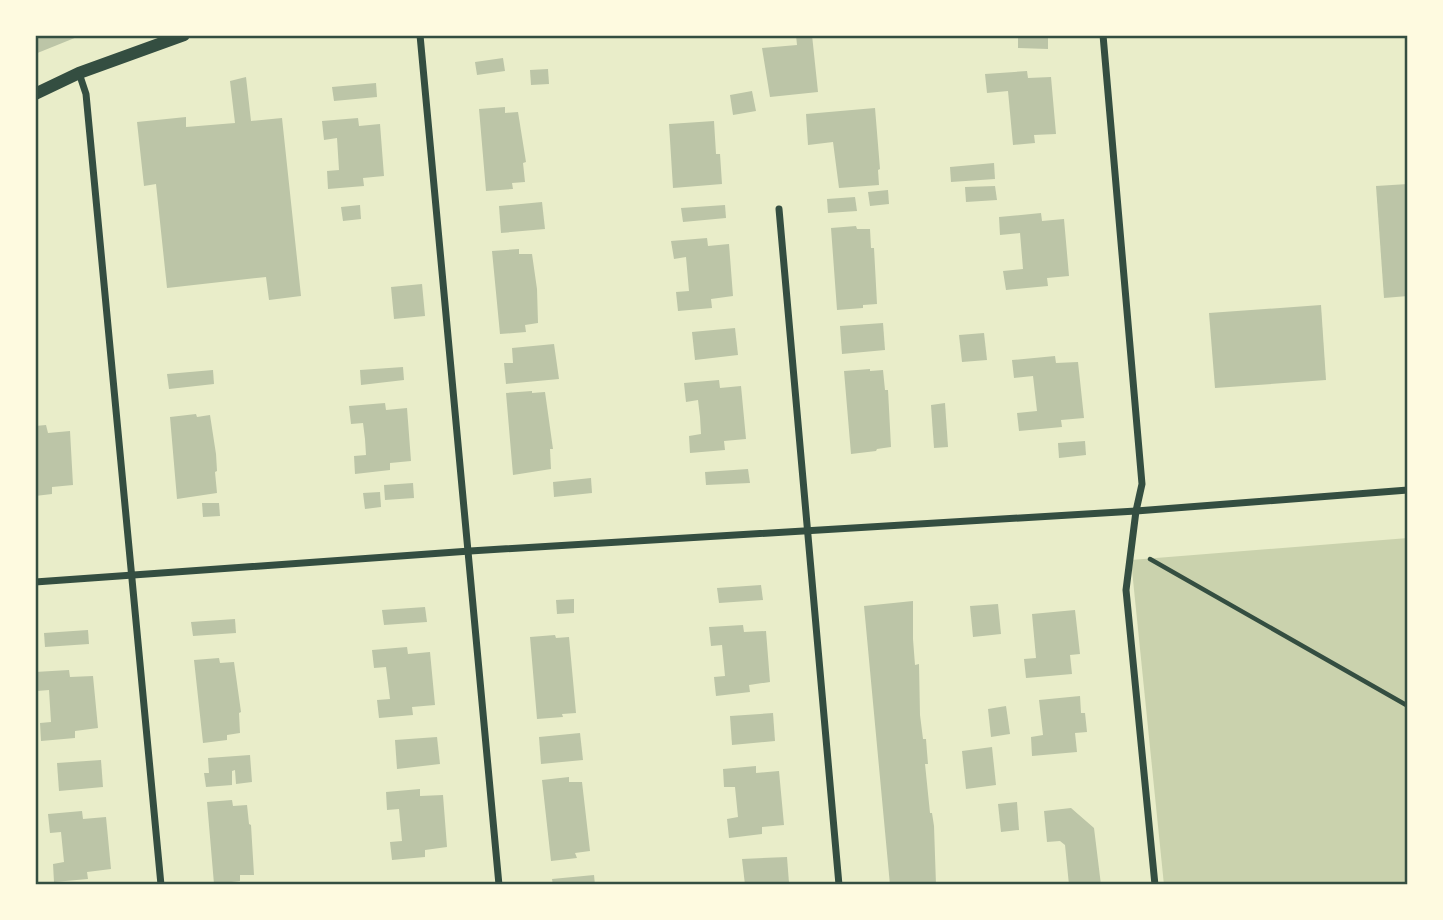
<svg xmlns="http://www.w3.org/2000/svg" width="1443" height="920" font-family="'Roboto Condensed',sans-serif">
<rect width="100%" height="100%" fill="#e9edc9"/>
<polygon fill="#cad2ad" points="1408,538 1408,885 1164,885 1131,560"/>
<g fill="#bcc5a7">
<polygon points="35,35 82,35 35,54"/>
<polygon points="796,35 812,35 818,92 770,97 762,48 797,45"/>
<polygon points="1018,35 1048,35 1048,49 1018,48"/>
<polygon points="503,58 505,71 477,75 475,62"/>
<polygon points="548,69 549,84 531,85 530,70"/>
<polygon points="1027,71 1028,78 1051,77 1056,134 1034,135 1035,143 1013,145 1008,91 987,93 985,74"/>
<polygon points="246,77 251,121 282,118 301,296 269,300 266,277 167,288 156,184 144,186 137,122 186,117 186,127 235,123 230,81"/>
<polygon points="376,83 377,97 334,101 332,87"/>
<polygon points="752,91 756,111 733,115 730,95"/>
<polygon points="505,107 505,113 518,112 526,162 523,163 525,182 512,183 513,189 486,191 479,109"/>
<polygon points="875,108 880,169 878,170 879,185 839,188 833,142 808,145 806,114"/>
<polygon points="358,118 359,126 380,124 384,176 363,178 364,186 328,189 327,171 339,170 337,138 324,140 322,121"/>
<polygon points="714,121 716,154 720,154 722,184 673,188 669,124"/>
<polygon points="994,163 995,179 951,182 950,167"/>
<polygon points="1408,184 1408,296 1384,298 1376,186"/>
<polygon points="995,186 997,200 966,202 965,187"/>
<polygon points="888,190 889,204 870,206 868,192"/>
<polygon points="855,197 857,211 828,213 827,199"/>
<polygon points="542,202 545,229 501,233 499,206"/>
<polygon points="360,205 361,219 343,221 341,207"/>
<polygon points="725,205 726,218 683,222 681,208"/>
<polygon points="1041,213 1042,221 1064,219 1069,276 1047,278 1048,286 1006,290 1003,271 1023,269 1020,233 1000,235 999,217"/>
<polygon points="856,226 857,229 870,229 871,248 874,248 877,304 863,305 863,308 837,310 831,228"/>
<polygon points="707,238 708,246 729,244 733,296 711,299 712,308 678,311 676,292 689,291 686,257 674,259 671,241"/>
<polygon points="519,249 519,254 532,254 537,289 538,323 525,325 526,332 500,334 492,251"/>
<polygon points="422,284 425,316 394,319 391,287"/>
<polygon points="1321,305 1326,380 1215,388 1209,313"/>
<polygon points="883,323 885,350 842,354 840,326"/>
<polygon points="735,328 738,355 695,360 692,332"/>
<polygon points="984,333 987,360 962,362 959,335"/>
<polygon points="554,344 559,379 506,384 504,363 513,363 512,348"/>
<polygon points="1055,356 1056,363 1078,362 1084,418 1061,420 1062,427 1019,431 1017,413 1037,411 1033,376 1014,378 1012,360"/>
<polygon points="403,367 404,380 361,385 360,370"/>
<polygon points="870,369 870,371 883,370 885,390 888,390 891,447 877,449 876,451 851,454 844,371"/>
<polygon points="213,370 214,384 169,389 167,374"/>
<polygon points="719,380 720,388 741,386 746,439 724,441 725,450 690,453 689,436 701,434 700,417 698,400 686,402 684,383"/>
<polygon points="532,391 532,393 545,392 553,449 550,449 551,469 513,475 506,393"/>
<polygon points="385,403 386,410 407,408 411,461 390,463 390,470 355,474 354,456 366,455 365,439 363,423 351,424 349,406"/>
<polygon points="945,403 948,447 934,448 931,405"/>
<polygon points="196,414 197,417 210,415 216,454 217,471 215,472 217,493 177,499 170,417"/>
<polygon points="46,425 48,433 70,431 73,485 52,487 52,494 35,496 35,426"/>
<polygon points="1085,441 1086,455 1059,458 1058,443"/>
<polygon points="748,469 750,483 706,485 705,472"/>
<polygon points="591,478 592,493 554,497 553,482"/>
<polygon points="413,483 414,498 385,500 384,485"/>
<polygon points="380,492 381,507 365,509 363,493"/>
<polygon points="202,503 219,503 220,516 203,517"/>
<polygon points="761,585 763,600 719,603 717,588"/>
<polygon points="574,599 574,613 557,614 556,600"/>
<polygon points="913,601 913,639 915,665 919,664 920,715 923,739 926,739 927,752 928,764 925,764 930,813 932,813 934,826 936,885 890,885 864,606"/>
<polygon points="998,604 1001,634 973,637 970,606"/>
<polygon points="425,607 427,622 384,625 382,610"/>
<polygon points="1075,610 1080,654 1070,655 1072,674 1026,678 1024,659 1036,658 1032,614"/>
<polygon points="235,619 236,633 193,636 191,622"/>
<polygon points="743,625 744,632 766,631 770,682 749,685 750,692 716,696 714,677 725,676 722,645 711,646 709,627"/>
<polygon points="88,630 89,644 45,647 44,633"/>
<polygon points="555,635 556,638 569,637 576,713 562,714 563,717 537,719 530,637"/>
<polygon points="407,647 408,654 430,652 435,705 412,707 413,715 379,718 377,700 390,699 386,667 374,668 372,650"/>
<polygon points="219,658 220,663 234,662 241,712 239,713 240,733 227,735 227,740 203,743 194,660"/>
<polygon points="69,670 70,677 93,676 98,728 75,731 75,738 41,741 40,723 51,722 49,690 37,691 35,672"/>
<polygon points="1080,696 1081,713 1085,713 1087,732 1075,733 1077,752 1032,756 1031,737 1043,735 1039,700"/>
<polygon points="1006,706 1010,734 991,737 988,709"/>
<polygon points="773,713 775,741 732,745 730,716"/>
<polygon points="580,733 583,760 541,764 539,737"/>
<polygon points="437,737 440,764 397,769 395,740"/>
<polygon points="992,747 996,785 966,789 962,751"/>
<polygon points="250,755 252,782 236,784 235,770 232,771 232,785 206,787 204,773 209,773 208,758"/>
<polygon points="101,760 103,787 59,791 57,763"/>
<polygon points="756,766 756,773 779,771 784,825 762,827 762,834 729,838 727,819 738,817 735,787 724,787 723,769"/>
<polygon points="569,777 569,782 582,782 590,851 575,853 577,858 551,861 542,780"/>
<polygon points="420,789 420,796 443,795 447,847 425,850 425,857 392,860 390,842 402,841 399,809 387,810 386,792"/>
<polygon points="232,800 233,806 247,805 249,824 251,825 254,875 240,875 240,881 214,884 207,802"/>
<polygon points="1017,802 1019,830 1001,832 998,804"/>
<polygon points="1071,808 1094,828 1101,885 1069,885 1065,845 1060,841 1047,842 1044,811"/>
<polygon points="82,811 83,819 106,817 111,869 87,872 88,879 54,882 53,864 64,862 61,832 50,833 48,814"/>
<polygon points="787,857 789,883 745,885 742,859"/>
<polygon points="594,875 595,885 553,885 552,879"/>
</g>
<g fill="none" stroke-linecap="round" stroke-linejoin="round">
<polyline stroke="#344e41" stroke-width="4.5" points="1150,559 1408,706"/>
<g stroke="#344e41" stroke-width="7">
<polyline points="420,35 499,885"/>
<polyline points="1103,35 1142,484 1136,511 1126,590 1155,885"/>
<polyline points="79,73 86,94 161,885"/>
<polyline points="779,209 839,885"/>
<polyline points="35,582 470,551 1136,511 1408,490"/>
</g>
<polyline stroke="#344e41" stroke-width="12" points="35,94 79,73 184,35"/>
</g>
<rect width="1443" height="920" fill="none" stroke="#fefae0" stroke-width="74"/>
<rect x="37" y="37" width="1369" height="846" fill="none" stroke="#344e41" stroke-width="2.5"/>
</svg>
